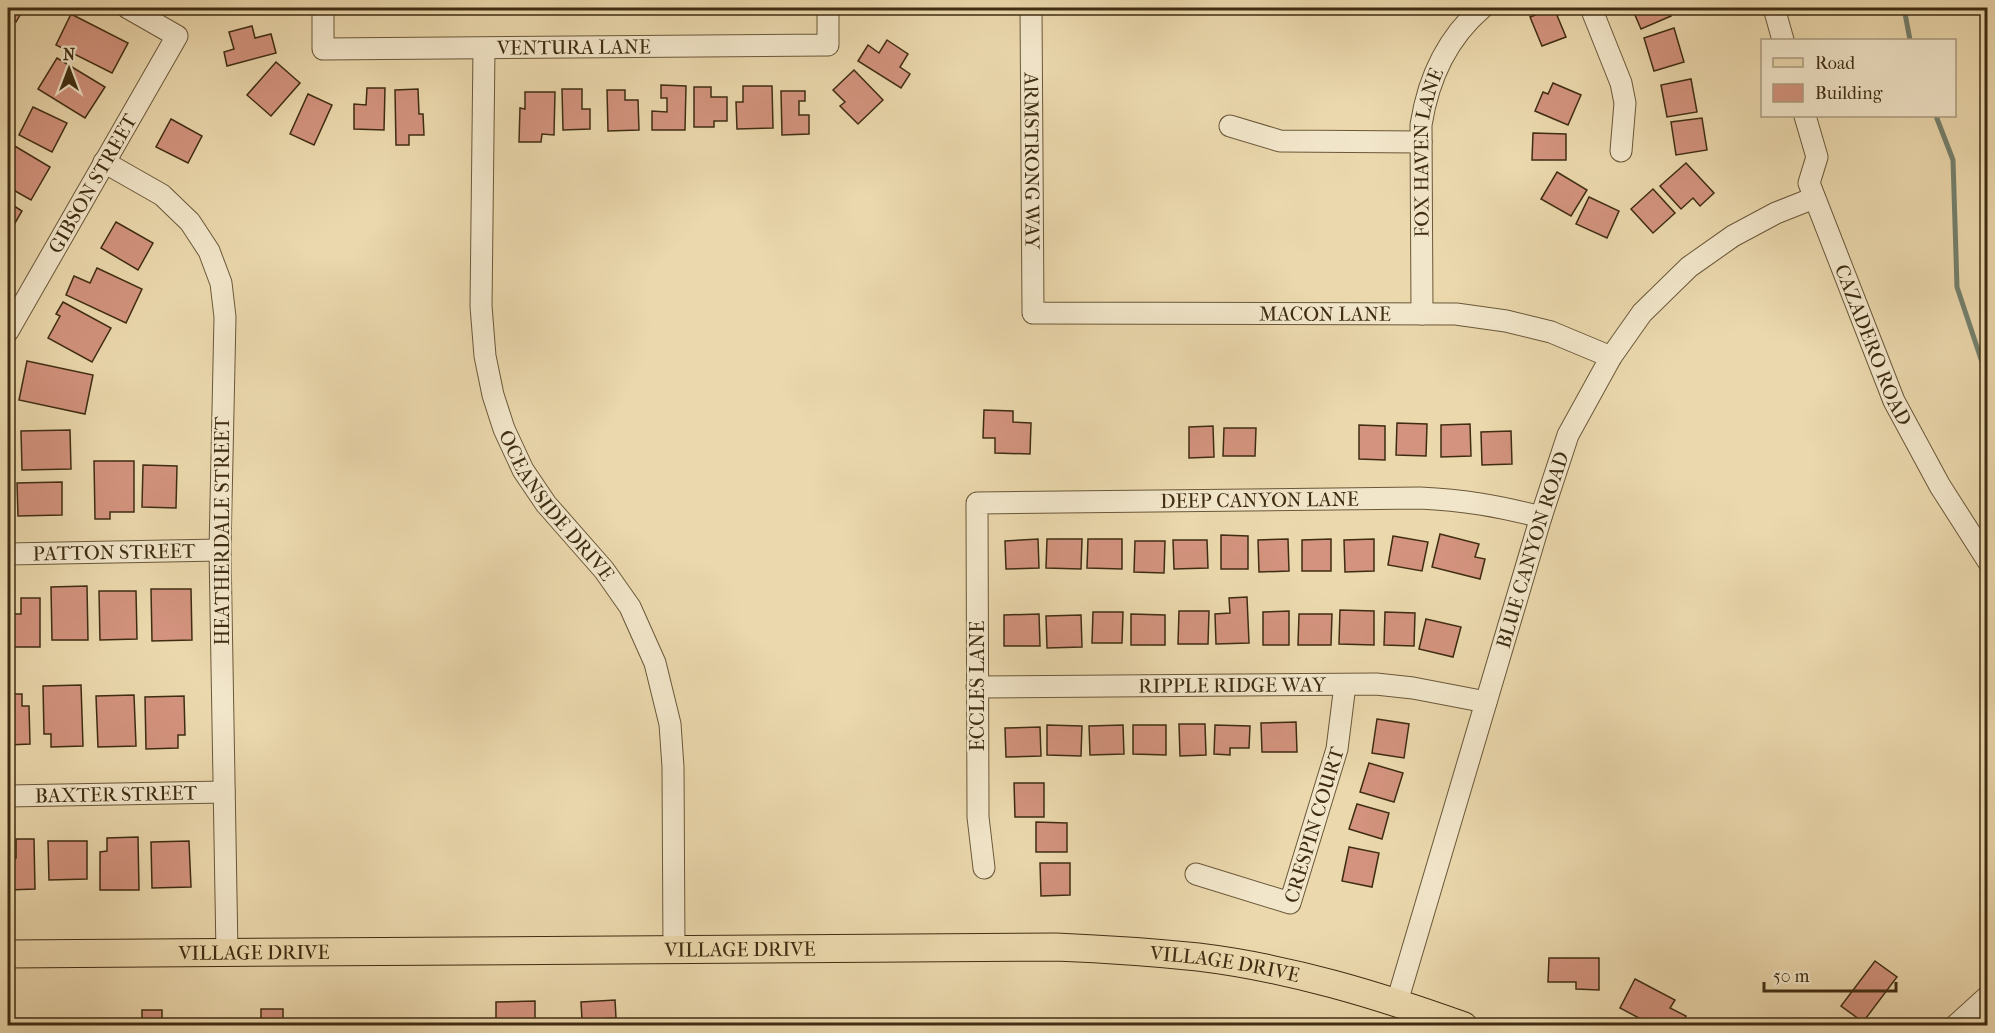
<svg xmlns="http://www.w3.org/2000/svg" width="1995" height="1033" font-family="'IM FELL French Canon',serif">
<rect width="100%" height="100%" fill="#ebd8ad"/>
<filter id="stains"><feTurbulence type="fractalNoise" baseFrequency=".00333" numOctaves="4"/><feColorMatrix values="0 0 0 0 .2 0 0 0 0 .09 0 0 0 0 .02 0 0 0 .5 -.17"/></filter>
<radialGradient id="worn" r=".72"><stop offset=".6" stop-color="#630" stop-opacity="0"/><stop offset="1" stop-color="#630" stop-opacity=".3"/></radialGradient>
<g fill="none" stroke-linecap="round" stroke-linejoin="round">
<g stroke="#74816e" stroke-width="5">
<polyline points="1904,8 1910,40"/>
<polyline points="1936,116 1953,160 1957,287 1988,380"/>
</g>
</g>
<g fill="#d3937e" stroke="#3f2d12" stroke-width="1.5">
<polygon points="8,8 24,8 16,22 8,17"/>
<polygon points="867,8 914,8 915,13 894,14 894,10 867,11"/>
<polygon points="1554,8 1566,37 1542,46 1530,17"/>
<polygon points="1632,8 1668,8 1671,16 1641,29"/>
<polygon points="71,14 128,43 112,73 56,45"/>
<polygon points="252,26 255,38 271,34 276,53 227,66 224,52 234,49 229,32"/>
<polygon points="1674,28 1684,62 1654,71 1644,38"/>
<polygon points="887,40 908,54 900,67 910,74 901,88 858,61 868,45 879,53"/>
<polygon points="57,58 105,87 85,118 38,89"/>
<polygon points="276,62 300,83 271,116 247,95"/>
<polygon points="854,70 883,100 858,124 840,106 845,102 833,90"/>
<polygon points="1691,79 1697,112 1667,117 1661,85"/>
<polygon points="1553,83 1581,95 1568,125 1535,111 1543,92 1548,94"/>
<polygon points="661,85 686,86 685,130 652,130 652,111 667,112 667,98 661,98"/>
<polygon points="743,86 772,86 773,128 737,129 736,102 743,102"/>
<polygon points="694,87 711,87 711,97 727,97 727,121 714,121 714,127 694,127"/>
<polygon points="367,88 385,88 384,130 354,129 354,104 366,105"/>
<polygon points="418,89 419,114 423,114 424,135 409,135 409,145 396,145 395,90"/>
<polygon points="562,89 582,89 582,109 590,109 590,129 563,130"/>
<polygon points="607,90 625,90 625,100 638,100 639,130 608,131"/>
<polygon points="781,91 805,91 805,101 799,101 799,115 809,115 809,134 782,135"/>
<polygon points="525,92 555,92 554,135 542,134 541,142 519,142 520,108 525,109"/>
<polygon points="308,94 332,105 314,145 290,134"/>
<polygon points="33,107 67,123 52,152 19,135"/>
<polygon points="1702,118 1707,150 1676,155 1671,122"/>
<polygon points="171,119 202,136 188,163 156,147"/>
<polygon points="1533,133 1566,134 1566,160 1532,160"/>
<polygon points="8,142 50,167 31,200 8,187"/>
<polygon points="1686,163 1714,193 1700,206 1693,198 1681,209 1660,186"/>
<polygon points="1557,172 1587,190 1571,216 1541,199"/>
<polygon points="1653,189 1675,213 1653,233 1631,209"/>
<polygon points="1589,197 1619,211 1607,238 1576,224"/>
<polygon points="8,202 22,211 8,235"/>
<polygon points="116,222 153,243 138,270 101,248"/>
<polygon points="97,268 142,289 126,323 66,295 74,276 90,283"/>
<polygon points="63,302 111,328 92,362 48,338 60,316 56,314"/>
<polygon points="27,361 93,375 85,414 19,400"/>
<polygon points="984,410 1013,411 1013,422 1031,423 1030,454 995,453 995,438 983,438"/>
<polygon points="1397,423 1427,424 1426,456 1396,455"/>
<polygon points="1470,424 1471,456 1441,457 1441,425"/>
<polygon points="1359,425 1385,426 1385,460 1359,459"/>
<polygon points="1213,426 1214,457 1189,458 1189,427"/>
<polygon points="1224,428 1256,428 1255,456 1223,456"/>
<polygon points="70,430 71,469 22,470 21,431"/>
<polygon points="1511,431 1512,464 1482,465 1481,432"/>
<polygon points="94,461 134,461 134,512 110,512 110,519 95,519"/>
<polygon points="143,465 177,466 176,508 142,507"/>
<polygon points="62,482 62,515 18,516 17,483"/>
<polygon points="1440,534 1479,544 1475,557 1485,559 1480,579 1432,567"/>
<polygon points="1221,535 1248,536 1248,569 1221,569"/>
<polygon points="1393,536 1428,542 1422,571 1388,565"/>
<polygon points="1038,539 1039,568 1006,569 1005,541"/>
<polygon points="1047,539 1082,539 1081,569 1046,568"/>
<polygon points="1088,539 1122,539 1122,569 1087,568"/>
<polygon points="1288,539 1289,571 1259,572 1258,540"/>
<polygon points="1331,539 1331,571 1302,571 1302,540"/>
<polygon points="1374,539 1374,571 1345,572 1344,540"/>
<polygon points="1173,540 1207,540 1208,568 1174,569"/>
<polygon points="1135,541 1165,541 1164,573 1134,572"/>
<polygon points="87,586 88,640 52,640 51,587"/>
<polygon points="151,589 191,589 192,640 152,641"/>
<polygon points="99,591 136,591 137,639 100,640"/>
<polygon points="1247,597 1249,643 1216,644 1215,614 1230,613 1229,598"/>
<polygon points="21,598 40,598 40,647 8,647 8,614 21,614"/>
<polygon points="1340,610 1374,611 1374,645 1339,644"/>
<polygon points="1179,611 1209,611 1208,644 1178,644"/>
<polygon points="1289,611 1289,645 1263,645 1263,612"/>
<polygon points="1093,612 1123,612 1122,643 1092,643"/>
<polygon points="1385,612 1415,613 1414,646 1384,645"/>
<polygon points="1039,614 1040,646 1004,646 1004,615"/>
<polygon points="1131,614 1165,615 1165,645 1131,645"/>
<polygon points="1299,614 1332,614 1331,645 1298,645"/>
<polygon points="1081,615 1082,647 1047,648 1046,616"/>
<polygon points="1426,619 1461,627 1453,657 1419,649"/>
<polygon points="81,685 83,746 51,747 51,734 44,734 43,686"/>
<polygon points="8,694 22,694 22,706 29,706 30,744 8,745"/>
<polygon points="134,695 136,746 98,747 96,696"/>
<polygon points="184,696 185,735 178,735 178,748 146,749 145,697"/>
<polygon points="1377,719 1409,724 1404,758 1372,753"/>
<polygon points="1296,722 1297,752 1262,752 1261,723"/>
<polygon points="1179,724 1205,724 1206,755 1180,756"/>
<polygon points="1047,725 1082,726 1081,756 1047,755"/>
<polygon points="1123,725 1124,754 1090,755 1089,726"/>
<polygon points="1133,725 1166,725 1166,755 1133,754"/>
<polygon points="1215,725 1250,726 1249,748 1230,748 1230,755 1214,754"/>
<polygon points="1040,727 1041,756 1006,757 1005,728"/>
<polygon points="1369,763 1403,773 1394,802 1360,792"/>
<polygon points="1014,783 1044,783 1044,817 1015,817"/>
<polygon points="1357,804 1389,813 1382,839 1349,829"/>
<polygon points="1036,822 1067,823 1067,852 1036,852"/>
<polygon points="138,837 139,890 100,890 100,852 107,851 107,838"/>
<polygon points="16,839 34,839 35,889 8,890 8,858 16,858"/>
<polygon points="48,841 87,841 87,879 49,880"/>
<polygon points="189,841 191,887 152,888 151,842"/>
<polygon points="1349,847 1379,853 1372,887 1342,881"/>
<polygon points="1040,863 1070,863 1070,895 1041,896"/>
<polygon points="1549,958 1599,958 1599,990 1576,989 1576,982 1548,982"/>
<polygon points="1875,961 1897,977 1863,1022 1841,1006"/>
<polygon points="1635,979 1675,1000 1670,1008 1686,1016 1681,1026 1654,1026 1620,1008"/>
<polygon points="615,1000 616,1018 582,1020 581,1002"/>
<polygon points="535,1001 535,1021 526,1021 526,1026 509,1026 509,1022 496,1022 496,1002"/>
<polygon points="261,1009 283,1009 283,1026 245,1026 245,1019 261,1019"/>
<polygon points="142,1010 162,1010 162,1019 178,1019 178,1026 142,1026"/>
<polygon points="1083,1020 1100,1021 1100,1026 1082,1026"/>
<polygon points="769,1021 835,1023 834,1026 769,1026"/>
</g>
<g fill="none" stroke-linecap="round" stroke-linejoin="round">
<defs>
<g id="minor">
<path id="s1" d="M 323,8 L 323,49 L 828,45 L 828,8"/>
<path id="s2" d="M 1031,8 L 1033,313 L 1456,314 L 1506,321 L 1551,332 L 1611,357"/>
<polyline points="1591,8 1621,83 1625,103 1621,151"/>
<polyline points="1774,8 1783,40"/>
<path id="s3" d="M 484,49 L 481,306 L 485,356 L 493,395 L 504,429 L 523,470 L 546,504 L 604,570 L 630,607 L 655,663 L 670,724 L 673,767 L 674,950"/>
<path id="s4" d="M 1805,116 L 1817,157 L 1809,183 L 1894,401 L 1940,486 L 1988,561"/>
<polyline points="1230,126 1280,141 1421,142"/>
<polyline points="104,162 162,195 190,222 209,251 221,283 225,317 220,550 227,953"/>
<path id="s5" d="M 1422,314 L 1421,125 C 1428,80 1447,38 1482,8"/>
<path id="s6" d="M 8,331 L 177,36 L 128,8"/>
<path id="s7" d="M 8,554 L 220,550"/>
<path id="s8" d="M 977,687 L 1376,684 L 1413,688 L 1486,702"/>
<path id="s9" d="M 8,796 L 224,792"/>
<path id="s10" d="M 984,868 L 978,817 L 977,503 L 1420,498 C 1464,500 1498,506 1541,517"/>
<path id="s11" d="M 1196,874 L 1290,903 L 1337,749 L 1345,685"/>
<path id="s12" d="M 1397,1002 L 1541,517 L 1568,435 L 1611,357 L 1642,313 L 1689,267 L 1733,236 L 1776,213 L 1814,198"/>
<polyline points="1955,1026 1988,996"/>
</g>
<g id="major">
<path id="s13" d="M 8,954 L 1056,947 C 1103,949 1150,952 1198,957 C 1289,968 1378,995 1464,1026"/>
</g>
</defs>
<use href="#minor" stroke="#6a5839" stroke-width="23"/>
<use href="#major" stroke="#3f2d12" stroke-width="29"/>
<use href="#minor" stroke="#f2e6ca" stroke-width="21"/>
<use href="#major" stroke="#ebd8ad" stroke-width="27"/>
</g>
<g text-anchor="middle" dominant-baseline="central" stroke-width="4.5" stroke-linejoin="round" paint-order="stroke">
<g font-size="20" fill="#3f2d12" stroke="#f2e6ca">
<text stroke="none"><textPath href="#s1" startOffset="292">VENTURA LANE</textPath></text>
<text stroke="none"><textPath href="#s5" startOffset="162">FOX HAVEN LANE</textPath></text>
<text stroke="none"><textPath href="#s2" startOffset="153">ARMSTRONG WAY</textPath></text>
<text stroke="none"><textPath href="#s6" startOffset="170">GIBSON STREET</textPath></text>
<text stroke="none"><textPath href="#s2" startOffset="597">MACON LANE</textPath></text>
<text stroke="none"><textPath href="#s4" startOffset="244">CAZADERO ROAD</textPath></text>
<text stroke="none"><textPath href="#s10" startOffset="648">DEEP CANYON LANE</textPath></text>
<text stroke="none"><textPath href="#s3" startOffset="476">OCEANSIDE DRIVE</textPath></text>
<text transform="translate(222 531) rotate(-90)">HEATHERDALE STREET</text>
<text stroke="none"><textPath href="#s12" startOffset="472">BLUE CANYON ROAD</textPath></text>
<text stroke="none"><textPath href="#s7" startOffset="106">PATTON STREET</textPath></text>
<text transform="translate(977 686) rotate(-90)">ECCLES LANE</text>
<text stroke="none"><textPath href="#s8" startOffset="255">RIPPLE RIDGE WAY</textPath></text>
<text stroke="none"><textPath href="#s9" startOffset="108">BAXTER STREET</textPath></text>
<text stroke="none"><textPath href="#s11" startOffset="180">CRESPIN COURT</textPath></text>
<text stroke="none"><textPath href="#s13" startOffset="732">VILLAGE DRIVE</textPath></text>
<text stroke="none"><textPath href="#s13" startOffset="246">VILLAGE DRIVE</textPath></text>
<text stroke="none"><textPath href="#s13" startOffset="1218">VILLAGE DRIVE</textPath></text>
</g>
</g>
<rect width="1995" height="1033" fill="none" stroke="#ebd8ad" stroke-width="30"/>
<rect x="9" y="9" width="1977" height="1015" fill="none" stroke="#3f2d12" stroke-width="3"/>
<rect x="15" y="15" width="1965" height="1003" fill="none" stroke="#3f2d12" stroke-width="1.5"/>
<rect x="1761" y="39" width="195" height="78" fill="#f2e6ca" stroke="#aa9c80" stroke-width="1.5"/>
<rect x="1773" y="58" width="30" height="9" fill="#ebd8ad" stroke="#aa9c80" stroke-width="1.5"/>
<text x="1815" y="69" font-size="18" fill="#3f2d12">Road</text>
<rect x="1773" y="84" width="30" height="18" fill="#d3937e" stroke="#aa9c80" stroke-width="1.5"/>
<text x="1815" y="99" font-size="18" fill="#3f2d12">Building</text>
<g transform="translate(69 69)" stroke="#f2e6ca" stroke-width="4.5" paint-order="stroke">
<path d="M0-4.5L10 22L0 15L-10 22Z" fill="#3f2d12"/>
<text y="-9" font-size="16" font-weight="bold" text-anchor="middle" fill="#3f2d12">N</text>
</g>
<path d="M1764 982v9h132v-9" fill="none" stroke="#3f2d12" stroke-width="3"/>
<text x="1773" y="982" font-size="18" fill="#3f2d12" stroke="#f2e6ca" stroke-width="4.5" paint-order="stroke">50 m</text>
<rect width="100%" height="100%" filter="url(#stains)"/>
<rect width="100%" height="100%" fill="url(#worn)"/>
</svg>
